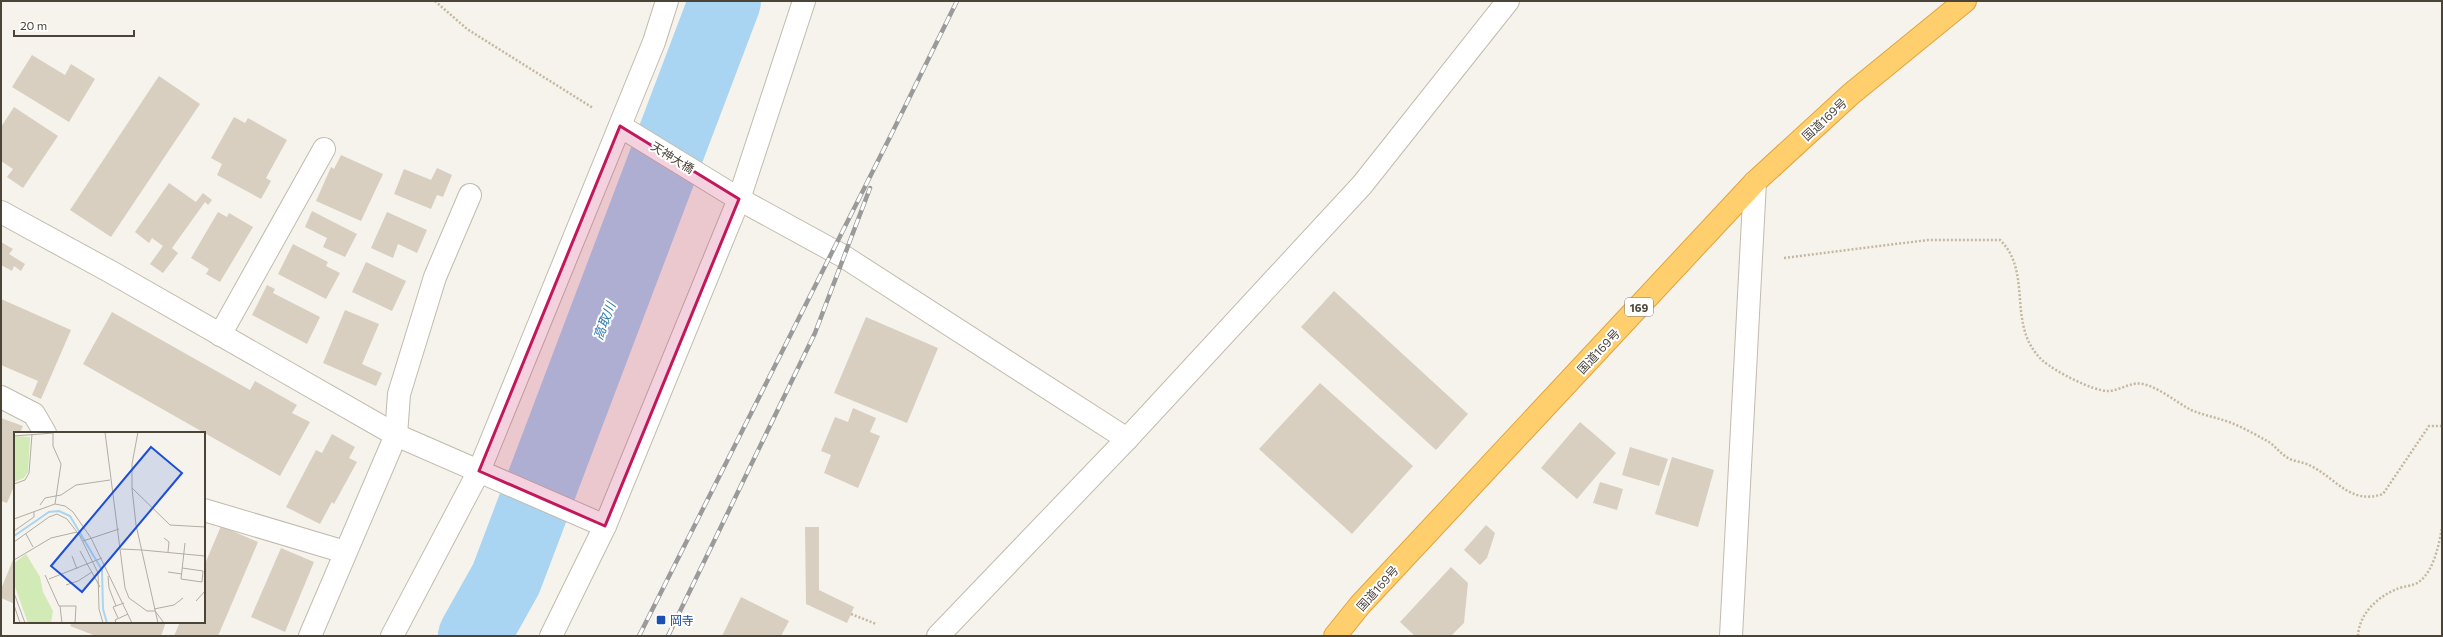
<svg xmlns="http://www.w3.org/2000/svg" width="2443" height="637" font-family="Commissioner,'Noto Sans JP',sans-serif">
<rect width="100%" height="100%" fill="#f6f3ec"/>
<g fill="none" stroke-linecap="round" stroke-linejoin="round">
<polyline stroke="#a9d4f2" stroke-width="72" points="474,636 506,579 725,1"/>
</g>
<g fill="#d8cfc1">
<polygon points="32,55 65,75 71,64 95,79 69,122 12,87"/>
<polygon points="159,76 200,104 111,237 70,210"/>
<polygon points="14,107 58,136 23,188 7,177 13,169 1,161 1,127"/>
<polygon points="234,117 245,123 248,118 287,140 266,178 271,181 261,199 217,175 222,164 211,158"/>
<polygon points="341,155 383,174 361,221 316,201 331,167 334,169"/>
<polygon points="437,168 452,175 443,197 437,195 431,209 394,194 404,169 431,180"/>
<polygon points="169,183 196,202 203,193 212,200 208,205 205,202 172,248 178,253 163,273 150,264 163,246 152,238 149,243 135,232"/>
<polygon points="312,211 357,234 345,257 323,247 327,238 305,227"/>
<polygon points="218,212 227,217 229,213 253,227 220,282 206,274 209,269 191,258"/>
<polygon points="387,212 427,230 417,253 398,244 393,258 371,248"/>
<polygon points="1,242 13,249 9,254 25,264 21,271 14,266 12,271 1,265"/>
<polygon points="293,244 328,262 326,266 340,273 326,299 278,274"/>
<polygon points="366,262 406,281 392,311 352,292"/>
<polygon points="267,285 275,289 273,293 320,317 307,344 252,315"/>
<polygon points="1334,291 1468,414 1436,450 1301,327"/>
<polygon points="1,299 71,330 41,399 32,395 38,381 1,365"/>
<polygon points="345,310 379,324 362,364 382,373 376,386 323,363"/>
<polygon points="112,312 250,390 255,381 297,405 292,413 310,422 280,476 83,364"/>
<polygon points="866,317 938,348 907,423 834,393"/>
<polygon points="1320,383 1413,466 1352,534 1259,449"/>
<polygon points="853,408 876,418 870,432 880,436 858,488 824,473 831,455 821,451 835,417 848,422"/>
<polygon points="1,418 23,426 20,433 15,433 15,484 7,503 1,501"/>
<polygon points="1580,422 1616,453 1577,499 1541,468"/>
<polygon points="332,434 355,447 349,458 357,462 334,504 332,502 320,524 286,507 316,450 322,453"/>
<polygon points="1630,447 1668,459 1659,486 1622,475"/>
<polygon points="1672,457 1714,470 1698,527 1655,514"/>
<polygon points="1600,482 1623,489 1617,510 1593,503"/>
<polygon points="1486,525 1495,533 1487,558 1480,565 1464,550"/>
<polygon points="221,526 258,542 218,636 174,636 180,622 204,622 204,566"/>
<polygon points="805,527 819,527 819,590 854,607 847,623 806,604"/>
<polygon points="281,548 314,562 285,632 251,617"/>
<polygon points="15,555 15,604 1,598 1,589"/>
<polygon points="1451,567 1468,583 1464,623 1451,636 1415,636 1400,622"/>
<polygon points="741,597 789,621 781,636 722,636"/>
<polygon points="72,622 166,622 161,636 96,636 70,626"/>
</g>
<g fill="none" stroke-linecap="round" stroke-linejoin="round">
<defs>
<g id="street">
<polyline points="620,126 739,199 843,256 1127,439"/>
<polyline points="1,212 111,272 396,435 605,526"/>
<polyline points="220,335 324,149"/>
<polyline points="1,397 34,414 45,433"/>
<polyline points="204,510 345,552"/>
<polyline points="310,636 396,435 399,394 435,277 470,195"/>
<polyline points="392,636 479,471 654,42 667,1"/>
<polyline points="551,636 605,526 739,199 804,1"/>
<polyline points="938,636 1127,439 1362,185 1508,1"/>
<polyline points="1731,636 1755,182"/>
</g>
<polyline id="highway" points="1335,636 1360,605 1755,182 1851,94 1965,1"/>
</defs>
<use href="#street" stroke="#c2bbae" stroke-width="24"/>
<use href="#highway" stroke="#e0a43c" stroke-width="24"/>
<g stroke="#c4b79f" stroke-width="2.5" stroke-dasharray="2 2" stroke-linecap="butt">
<polyline points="435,1 467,29 593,108"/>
<path d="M 1784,258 L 1928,240 L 2000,240 C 2034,273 2005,326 2043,361 C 2055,371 2092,391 2108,391 C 2120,391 2131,381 2143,384 C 2160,388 2176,402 2191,410 C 2205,416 2220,418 2234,424 C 2246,429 2258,436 2269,442 C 2276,447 2281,454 2288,458 C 2295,462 2304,462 2311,466 C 2337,479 2350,505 2383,494 L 2429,426 L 2442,426"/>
<polyline points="851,614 876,624"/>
<path d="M 2358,636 C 2359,614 2377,597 2397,589 C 2403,586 2415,586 2420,581 C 2434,570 2439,544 2442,528"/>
</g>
<use href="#street" stroke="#fff" stroke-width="22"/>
<use href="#highway" stroke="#ffcf6e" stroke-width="22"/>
<defs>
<g id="rail">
<polyline points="639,636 890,137 957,1"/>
<polyline points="668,636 815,333 870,188"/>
</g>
</defs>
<use href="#rail" stroke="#9a9a9a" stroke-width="4.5"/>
<use href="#rail" stroke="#fff" stroke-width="3" stroke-dasharray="9" stroke-linecap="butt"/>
</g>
<path fill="#c2185b" fill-opacity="0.2" stroke="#c2185b" stroke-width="3" stroke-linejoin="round" d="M 620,126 L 739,199 L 605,526 L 479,471 Z"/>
<rect fill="#1a4fb4" stroke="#fff" stroke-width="1.5" x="656" y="615" width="10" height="10" rx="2"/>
<g text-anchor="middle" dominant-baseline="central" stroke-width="4" stroke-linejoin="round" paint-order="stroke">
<rect fill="#fff" stroke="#817c74" stroke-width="1" x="1625" y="298" width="28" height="18" rx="3"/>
<g font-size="11" font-weight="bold" fill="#4b4439">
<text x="1639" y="307">169</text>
</g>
<g font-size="12" fill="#4b4439" stroke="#fff">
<text transform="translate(1824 119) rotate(-43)">国道169号</text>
<text transform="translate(673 157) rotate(32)">天神大橋</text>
<text transform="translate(1598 351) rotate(-47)">国道169号</text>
<text transform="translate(1377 588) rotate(-48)">国道169号</text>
</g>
<g font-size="12" fill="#164399" stroke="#fff" text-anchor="start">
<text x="670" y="620">岡寺</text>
</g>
<g font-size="13" font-style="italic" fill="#2e7ab2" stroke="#fff">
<text transform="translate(604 321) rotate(-69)">高取川</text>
</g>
</g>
<g transform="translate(14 432)">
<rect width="191" height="191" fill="#f6f3ec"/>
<path d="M 0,4 L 16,5 L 14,40 L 10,46 L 0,50 ZM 12,122 L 26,145 L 29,160 L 39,179 L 37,191 L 14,191 L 0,152 L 0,131 Z" fill="#d2eab5"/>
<path fill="none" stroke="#a9d4f2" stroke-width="2" d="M 0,104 L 35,80 L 45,79 L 56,84 L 88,138 L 89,177 L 93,191"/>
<path fill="none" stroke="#b2ada4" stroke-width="1" d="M 39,0 L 39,14 L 47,32 L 41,72M 91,0 L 111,156 L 115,166 L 133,179 L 141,179 L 150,191M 124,0 L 118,32 L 118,56 L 122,93 L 144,191M 0,4 L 39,1M 0,52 L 11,48 L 15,41 L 18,2M 118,56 L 156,93 L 191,95M 26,73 L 31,66 L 47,63 L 62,53 L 96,48M 0,87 L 41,72 L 51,74 L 59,80 L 77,106 L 118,191M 0,99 L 20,85 L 20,80M 12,102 L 19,115M 150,106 L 155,110 L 154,120M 69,109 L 105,97M 0,110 L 35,85 L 43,82 L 53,87 L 66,104 L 84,141 L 85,177 L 89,191M 107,117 L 128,118M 128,118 L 191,124M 66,119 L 86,155M 58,124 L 63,137M 0,128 L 37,106 L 63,100M 168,136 L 189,139 L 188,150 L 167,147 L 171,111M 154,140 L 168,142M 31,143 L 45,174 L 62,174 L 61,191M 94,144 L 95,156 L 102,174M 35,147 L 88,126M 52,153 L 64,149 L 78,140M 0,161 L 11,191M 182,169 L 191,159M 0,173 L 6,191M 46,174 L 48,191M 140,177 L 160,173 L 169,166M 104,186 L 99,175 L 110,171M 102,191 L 101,188 L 114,182"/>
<path fill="#1d4ed8" fill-opacity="0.15" stroke="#1d4ed8" stroke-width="2" d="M 137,15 L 168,41 L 68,160 L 37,134 Z"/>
<rect width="191" height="191" fill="none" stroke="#4b4439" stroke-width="2"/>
</g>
<rect width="2443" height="637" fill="none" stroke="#4b4439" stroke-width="4"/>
<path d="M14 30v6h120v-6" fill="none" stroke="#4b4439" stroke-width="2"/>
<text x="20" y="30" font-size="12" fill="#4b4439" stroke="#ffffff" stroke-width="3" paint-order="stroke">20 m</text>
</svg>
